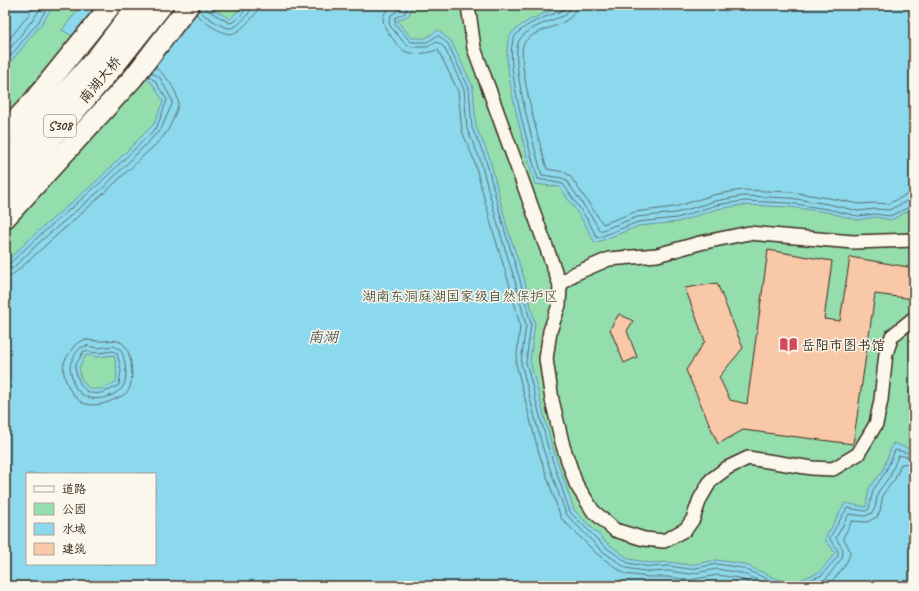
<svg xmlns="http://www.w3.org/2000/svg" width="919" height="591" font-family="Caveat,'LXGW WenKai TC',sans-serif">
<rect width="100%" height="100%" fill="#fbf7ec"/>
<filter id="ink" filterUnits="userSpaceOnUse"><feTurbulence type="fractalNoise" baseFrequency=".025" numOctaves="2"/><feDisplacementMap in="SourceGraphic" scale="8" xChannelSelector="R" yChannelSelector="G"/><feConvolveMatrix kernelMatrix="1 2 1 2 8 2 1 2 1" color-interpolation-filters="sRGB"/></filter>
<g filter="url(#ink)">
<path fill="#94ddac" stroke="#688465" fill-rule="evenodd" d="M 5,5 L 914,5 L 914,586 L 5,586 ZM 27,474 L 155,474 L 155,564 L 27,564 Z"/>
<g fill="#8cd8ec" stroke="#6c929a" fill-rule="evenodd">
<polygon points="5,5 54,5 42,23 5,69"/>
<path d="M 82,5 L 206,5 L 230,19 L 244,5 L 413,5 L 409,15 L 397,21 L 412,38 L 426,38 L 438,30 L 451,41 L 473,87 L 476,127 L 489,156 L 507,227 L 524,278 L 535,324 L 530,361 L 552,446 L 574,510 L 607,543 L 629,559 L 651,563 L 668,562 L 690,565 L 716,560 L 743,564 L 784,582 L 784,586 L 5,586 L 5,263 L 36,233 L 98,180 L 154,124 L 163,101 L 152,83 L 62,30 ZM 86,355 L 98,357 L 114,355 L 117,370 L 116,382 L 102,389 L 89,389 L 81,379 L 79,367 ZM 27,474 L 155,474 L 155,564 L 27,564 Z"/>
<path d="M 565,5 L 914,5 L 914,208 L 891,220 L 875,217 L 858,220 L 826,212 L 789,207 L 744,205 L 717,209 L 678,222 L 639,226 L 595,243 L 585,224 L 560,187 L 535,184 C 528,159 496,52 511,34 C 524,19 547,13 565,5 Z"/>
<polygon points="893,443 910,449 914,447 914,586 791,586 790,584 820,572 835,553 825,539 845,503 866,507 869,488 882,472"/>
</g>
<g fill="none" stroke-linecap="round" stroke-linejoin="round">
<g stroke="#5b7070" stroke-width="1">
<path d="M 205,5 L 207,10 L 230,23 C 236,21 246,12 247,5"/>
<path d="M 395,5 C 376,14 383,27 394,40 C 397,45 401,50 407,52 C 413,54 423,54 429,52 C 433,52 435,50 438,50 L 458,91 L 462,131 L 474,160 L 493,231 L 509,283 L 520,325 L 516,364 L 538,450 L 561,518 L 597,554 L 625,574 L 649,577 L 668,577 L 690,580 L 717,575 L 739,578 L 756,586"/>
<polyline points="403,5 401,9 391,15 389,23 391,27 406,45 411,47 427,47 437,42 444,47 464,89 467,129 480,159 499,229 515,281 526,325 521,363 543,449 566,514 601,550 626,568 650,572 668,571 690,574 717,569 741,573 771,586"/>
<polyline points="408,5 405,13 395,18 395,24 411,42 427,42 437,36 439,36 448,44 469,88 472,128 485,157 504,228 520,280 531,324 526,362 548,447 570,512 604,546 628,563 651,567 668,566 690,569 717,564 742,568 779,584 780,586"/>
<path d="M 565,5 L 563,10 C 547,17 526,22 515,36 C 501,54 531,156 538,179 L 563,184 L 589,222 L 597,238 L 638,222 L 677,218 L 716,205 L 744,201 L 789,203 L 827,209 L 858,216 L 875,214 L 890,216 L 914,205"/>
<path d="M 570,5 L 569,10 L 566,15 C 551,21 530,26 520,39 C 507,55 536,153 542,175 L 562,178 L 566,180 L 593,219 L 600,231 L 637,217 L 676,213 L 715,201 L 743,196 L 790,198 L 828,204 L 858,211 L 875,209 L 889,210 L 909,200 L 914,200"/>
<path d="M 576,5 C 575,29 536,25 524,43 C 515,57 541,149 547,169 L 564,172 L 570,176 L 603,224 L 635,212 L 675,207 L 713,195 L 742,190 L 791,192 L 829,198 L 859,204 L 876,203 L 888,204 L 906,195 L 914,194"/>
<path d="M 200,7 C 200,10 200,11 202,13 C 206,17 224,28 229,28 C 237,29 252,12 252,5"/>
<path d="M 196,14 C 200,19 205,22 211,26 C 230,37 234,37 249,21 C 254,16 258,12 258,5"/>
<polyline points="5,45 36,5"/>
<polyline points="5,55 34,18 43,5"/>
<polyline points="5,63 39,21 49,5"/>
<polyline points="5,265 9,264 39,236 100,183 157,127 167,100 155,81 148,76"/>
<polyline points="5,270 13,268 42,240 104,187 161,129 172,104 172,100 160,78 151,72"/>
<path d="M 5,276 L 11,276 L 16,272 C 56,235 97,201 136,163 C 145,153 158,144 166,133 C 171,126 176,113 178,105 C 180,93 164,73 155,67"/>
<path d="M 86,340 C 90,340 94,341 98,341 C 106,342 114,338 122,343 C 132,350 135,381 128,391 C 125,395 120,397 115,399 C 106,404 92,407 83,403 C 71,397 61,376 64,363 C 65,359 68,356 70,352 C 74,346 77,341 86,340 Z"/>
<path d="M 87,346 L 98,348 L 114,346 L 121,350 C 125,358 129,381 122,388 C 120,391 115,393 112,395 C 95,403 75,398 72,377 C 70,371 69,366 72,360 C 76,353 79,346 87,346 Z"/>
<path d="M 84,351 L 98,353 L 113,351 L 117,353 L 121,370 L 119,385 C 94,400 80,396 75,367 Z"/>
<polyline points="795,586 822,575 838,556 838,551 830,539 830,537 847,508 865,511 869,509 873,490 885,473 895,450 909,453 914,452"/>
<path d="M 809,586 L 826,579 L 842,558 L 843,550 L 836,538 L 849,514 L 865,516 L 872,513 L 875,508 L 878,492 L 890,476 L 898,456 C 903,454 908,459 914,457"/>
<path d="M 825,586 C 833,582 850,562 850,552 C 849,546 845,542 843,538 L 852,521 L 867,522 L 877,517 L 880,511 L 883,494 L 895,479 L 901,464 L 914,463"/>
</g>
</g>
<g fill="#f9c8a9" stroke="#3b2a1e">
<polygon points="768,250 832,261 824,319 840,321 850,257 914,268 914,299 875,294 853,444 743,430 718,444 686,370 705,341 685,288 717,283 743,348 719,377 730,400 747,404"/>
<polygon points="619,314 633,321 627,331 637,357 624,363 610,329"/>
</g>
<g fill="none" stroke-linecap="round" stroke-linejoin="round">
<defs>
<g id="street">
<polyline points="468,5 474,48 560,285 559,305 550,331 546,359 552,400 563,446 576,484 593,511 615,530 644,539 664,541 686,529 693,519 700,499 711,480 727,468 748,458 812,468 833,469 858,454 876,424 881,400 886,353 892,336 914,318"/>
<polyline points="560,285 574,274 609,259 657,255 700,243 749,233 853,242 914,240"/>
</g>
<g id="primary">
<polyline points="5,131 31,104 111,5"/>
<polyline points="5,218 133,78 189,5"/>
</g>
<g id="highway">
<polyline points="5,162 101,54 139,5"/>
<polyline points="5,190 116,62 161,5"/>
</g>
</defs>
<use href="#street" stroke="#3b2a1e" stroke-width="16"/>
<use href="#primary" stroke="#3b2a1e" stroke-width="23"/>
<use href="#highway" stroke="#3b2a1e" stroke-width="25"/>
<use href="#street" stroke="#fbf7ec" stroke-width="13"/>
<use href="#primary" stroke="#fbf7ec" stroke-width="20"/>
<use href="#highway" stroke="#fbf7ec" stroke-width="22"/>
</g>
</g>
<defs>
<symbol id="library-bare" viewBox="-9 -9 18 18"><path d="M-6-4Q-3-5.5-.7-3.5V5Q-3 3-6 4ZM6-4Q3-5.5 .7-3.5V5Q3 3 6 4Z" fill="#d1495b" stroke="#fbf7ec" stroke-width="2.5" paint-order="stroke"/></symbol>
</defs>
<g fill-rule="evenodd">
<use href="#library-bare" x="776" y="332" width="25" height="25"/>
</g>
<g text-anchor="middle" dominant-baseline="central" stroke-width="3" stroke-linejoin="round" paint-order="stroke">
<rect fill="#fbf7ec" stroke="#75685c" stroke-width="1" x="44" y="115" width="32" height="22" rx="3"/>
<g font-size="13" font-weight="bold" fill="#3b2a1e">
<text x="60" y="126">S308</text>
</g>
<g font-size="14" fill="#3b2a1e" stroke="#fbf7ec">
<text transform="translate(100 80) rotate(-50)">南湖大桥</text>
</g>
<g font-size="14" fill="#515742" stroke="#fbf7ec">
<text x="460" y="296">湖南东洞庭湖国家级自然保护区</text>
</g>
<g font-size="14" fill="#3b2a1e" stroke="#fbf7ec" text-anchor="start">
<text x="801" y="345">岳阳市图书馆</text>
</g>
<g font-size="15" font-style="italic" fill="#4f5652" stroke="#fbf7ec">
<text x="323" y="337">南湖</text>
</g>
</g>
<rect width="919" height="591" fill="none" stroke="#fbf7ec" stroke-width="20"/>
<rect x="10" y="10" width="899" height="571" fill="none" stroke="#3b2a1e" stroke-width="1.5" filter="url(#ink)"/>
<rect x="26" y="473" width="130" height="92" fill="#fbf7ec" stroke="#aea59a"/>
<rect x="34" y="486" width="20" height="6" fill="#fbf7ec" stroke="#aea59a"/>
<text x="62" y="493" font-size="12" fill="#3b2a1e">道路</text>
<rect x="34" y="503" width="20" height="12" fill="#94ddac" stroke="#aea59a"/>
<text x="62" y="513" font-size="12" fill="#3b2a1e">公园</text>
<rect x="34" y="523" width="20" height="12" fill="#8cd8ec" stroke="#aea59a"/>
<text x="62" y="533" font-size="12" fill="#3b2a1e">水域</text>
<rect x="34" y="543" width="20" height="12" fill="#f9c8a9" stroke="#aea59a"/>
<text x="62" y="553" font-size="12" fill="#3b2a1e">建筑</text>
</svg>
